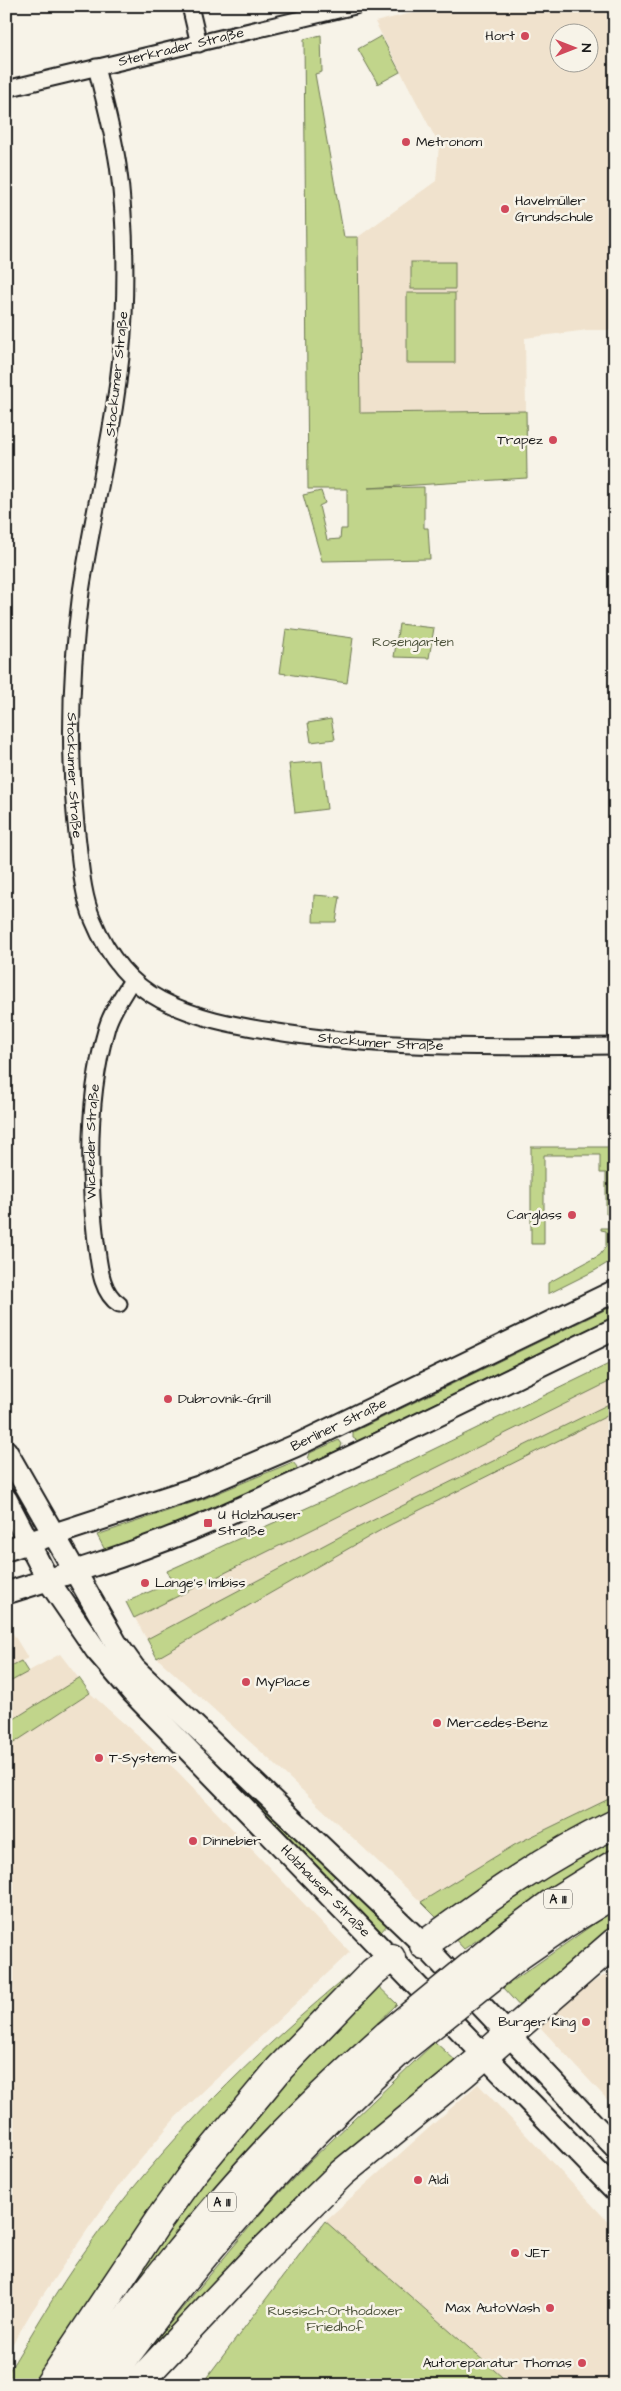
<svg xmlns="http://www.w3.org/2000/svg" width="621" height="2391" font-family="'Architects Daughter',sans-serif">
<rect width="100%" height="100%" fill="#f7f3e8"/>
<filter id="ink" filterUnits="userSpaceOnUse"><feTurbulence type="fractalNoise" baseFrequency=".02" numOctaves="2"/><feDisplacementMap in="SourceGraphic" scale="10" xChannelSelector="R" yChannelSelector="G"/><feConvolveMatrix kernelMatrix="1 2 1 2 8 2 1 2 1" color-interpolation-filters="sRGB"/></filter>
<g filter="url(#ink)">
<g fill="#f0e2cd" fill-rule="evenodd">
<path d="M 440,6 L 606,6 L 612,117 L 613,330 L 588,330 L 525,338 L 526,411 L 360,413 L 358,237 L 436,181 L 439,145 L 375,22 ZM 558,32 L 588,32 L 588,62 L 558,62 Z"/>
<polygon points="615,1361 615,1796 516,1844 421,1902 269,1759 157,1658 126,1602 172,1582 167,1571 395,1468"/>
<polygon points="12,1632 28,1658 22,1661 27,1672 60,1654 90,1693 178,1772 350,1952 176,2117 121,2183 90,2226 32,2311 6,2355 6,1633"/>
<polygon points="615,1969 615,2108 539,2026 577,1992"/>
<polygon points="478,2084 615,2229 614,2385 511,2385 325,2221"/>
</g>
<g fill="#c1d58b" stroke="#6e7854">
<polygon points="321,35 322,72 315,74 344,237 358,237 360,413 526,411 527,478 368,488 424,487 424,528 428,528 430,559 322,561 303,495 321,491 325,503 319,506 327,540 340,539 341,529 347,529 347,489 308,489 304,39"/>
<polygon points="381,36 400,72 378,84 358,49"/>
<rect x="411" y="262" width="44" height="27"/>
<rect x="407" y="293" width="48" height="70"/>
<polygon points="399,624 434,628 429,658 394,657"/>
<polygon points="286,629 353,638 347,683 280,673"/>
<polygon points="331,719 335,739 311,742 308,723"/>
<polygon points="322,761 327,809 295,813 289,764"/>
<polygon points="314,895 340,897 336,922 313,922"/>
<polygon points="531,1147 615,1147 615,1213 606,1214 606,1173 600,1173 600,1155 544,1155 544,1244 531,1244"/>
<polygon points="601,1228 615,1228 614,1259 596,1270 548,1294 548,1283 600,1255 606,1246 606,1231 601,1230"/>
<polygon points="615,1305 615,1316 358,1441 353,1438 353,1432"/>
<polygon points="615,1361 615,1379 134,1618 126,1602 172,1582 167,1571 395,1468"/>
<polygon points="615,1401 615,1412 388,1526 157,1658 147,1639 343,1535"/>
<polygon points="339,1440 342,1444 340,1449 313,1462 308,1459 310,1453"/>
<polygon points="293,1462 297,1467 294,1473 177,1524 105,1550 97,1535 206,1498"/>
<polygon points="21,1661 28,1672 6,1684 6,1662 9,1667"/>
<polygon points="79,1678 90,1693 6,1748 6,1724"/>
<polygon points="152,1699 338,1873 329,1882"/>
<polygon points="615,1796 615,1814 441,1922 421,1902 516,1844"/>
<polygon points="615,1834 615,1851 535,1901 464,1949 452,1936"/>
<polygon points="354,1891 390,1922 379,1934 346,1900"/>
<polygon points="615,1909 615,1931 523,2010 503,1988"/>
<path d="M 355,1970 L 353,1977 L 41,2385 L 6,2385 L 6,2376 C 32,2334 56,2291 85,2251 C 161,2144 254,2053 355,1970 Z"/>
<polygon points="375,1983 397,2004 282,2117 114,2313 111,2311 240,2130"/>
<polygon points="435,2042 457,2062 145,2360 142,2357 267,2206 310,2161"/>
<polygon points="325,2221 511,2385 201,2385"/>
</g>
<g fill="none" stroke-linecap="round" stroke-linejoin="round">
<defs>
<g id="street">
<polyline points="190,6 199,44"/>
<path id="s1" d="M 96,67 C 104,99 113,132 118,165 C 125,214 126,266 124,316 C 120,410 95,499 81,592 C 70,675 68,760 78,843 C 81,869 83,896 93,920 C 107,954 128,983 161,1000 C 196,1018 233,1025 271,1031 C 385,1050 499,1047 615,1046"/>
<path id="s2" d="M 6,89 L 355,6"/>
<path id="s3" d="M 119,1304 C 100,1292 99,1262 96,1242 C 88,1172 87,1096 107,1027 C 112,1010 123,995 132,980"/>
</g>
<g id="secondary">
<polyline points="6,1451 116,1643 134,1668 424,1945 615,2147"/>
<path id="s4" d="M 6,1499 L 48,1580 L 96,1650 L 133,1693 L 615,2190"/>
<path id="s5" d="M 6,1550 L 199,1487 L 295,1446 L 615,1291"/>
<path d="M 6,1593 C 73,1572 146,1550 209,1522 C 346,1462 480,1394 615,1329"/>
</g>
<g id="highway">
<polyline points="504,1939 552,1903 615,1864"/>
<path d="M 424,1945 C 485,1900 547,1856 615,1824"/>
<polyline points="517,1957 566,1923 615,1893"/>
<polyline points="49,2385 159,2220 193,2173 280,2068 373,1972 391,1958"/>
<path d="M 75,2385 C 138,2303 201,2220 272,2145 C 309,2106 348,2070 387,2035"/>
<path d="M 104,2385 C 146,2328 189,2271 236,2218 C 287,2159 343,2103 401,2050"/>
<polyline points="136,2385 256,2258 342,2173 463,2074 615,1942"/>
</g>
</defs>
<use href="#street" stroke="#1c1c1c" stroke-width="19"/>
<use href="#secondary" stroke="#1c1c1c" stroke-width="25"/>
<use href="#highway" stroke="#1c1c1c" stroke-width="31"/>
<use href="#street" stroke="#f7f3e8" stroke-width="15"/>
<use href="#secondary" stroke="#f7f3e8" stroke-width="21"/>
<use href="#highway" stroke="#f7f3e8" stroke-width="28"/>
<defs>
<g id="highway-bridge">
<polyline points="387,2035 504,1939"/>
<polyline points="401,2050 517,1957"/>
</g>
</defs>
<use href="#highway-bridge" stroke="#1c1c1c" stroke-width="31" stroke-linecap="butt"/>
<use href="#highway-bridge" stroke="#f7f3e8" stroke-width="28"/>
</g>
</g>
<g fill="#d1495b" stroke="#f7f3e8" stroke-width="2">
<circle cx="525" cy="36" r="5"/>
<circle cx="406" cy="142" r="5"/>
<circle cx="505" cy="209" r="5"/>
<circle cx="553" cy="440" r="5"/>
<circle cx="572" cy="1215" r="5"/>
<circle cx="168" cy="1399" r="5"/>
<rect x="203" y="1518" width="10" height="10" rx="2.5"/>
<circle cx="145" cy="1583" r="5"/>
<circle cx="246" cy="1682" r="5"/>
<circle cx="437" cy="1723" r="5"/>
<circle cx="99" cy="1758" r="5"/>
<circle cx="193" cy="1841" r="5"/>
<circle cx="586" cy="2022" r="5"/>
<circle cx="418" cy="2180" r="5"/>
<circle cx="515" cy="2253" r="5"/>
<circle cx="550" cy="2308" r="5"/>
<circle cx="582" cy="2363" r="5"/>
</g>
<g text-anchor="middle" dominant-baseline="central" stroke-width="5" stroke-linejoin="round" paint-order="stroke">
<g fill="#f7f3e8" stroke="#5e5c59" stroke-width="1">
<rect x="544" y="1889.5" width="28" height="19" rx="4"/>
<rect x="208" y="2192.5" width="28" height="19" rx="4"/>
</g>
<g font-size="12" font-weight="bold" fill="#1c1c1c">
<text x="558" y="1899">A 111</text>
<text x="222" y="2202">A 111</text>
</g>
<g font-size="14" fill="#1c1c1c" stroke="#f7f3e8" text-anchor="start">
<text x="515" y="36" text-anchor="end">Hort</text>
<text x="416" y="142">Metronom</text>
<text x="515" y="201">Havelmüller<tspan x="515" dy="16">Grundschule</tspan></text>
<text x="543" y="440" text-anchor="end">Trapez</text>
<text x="562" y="1215" text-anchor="end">Carglass</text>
<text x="178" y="1399">Dubrovnik-Grill</text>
<text x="218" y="1515">U Holzhauser<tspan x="218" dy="16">Straße</tspan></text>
<text x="155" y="1583">Lange’s Imbiss</text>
<text x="256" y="1682">MyPlace</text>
<text x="447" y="1723">Mercedes-Benz</text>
<text x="109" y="1758">T-Systems</text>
<text x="203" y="1841">Dinnebier</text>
<text x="576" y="2022" text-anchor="end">Burger King</text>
<text x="428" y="2180">Aldi</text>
<text x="525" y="2253">JET</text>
<text x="540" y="2308" text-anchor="end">Max AutoWash</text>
<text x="572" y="2363" text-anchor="end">Autoreparatur Thomas</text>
</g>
<g font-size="14" fill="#1c1c1c" stroke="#f7f3e8">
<text stroke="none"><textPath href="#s2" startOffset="180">Sterkrader Straße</textPath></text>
<text transform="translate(117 374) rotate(-84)">Stockumer Straße</text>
<text stroke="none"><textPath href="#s1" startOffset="715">Stockumer Straße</textPath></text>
<text stroke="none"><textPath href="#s1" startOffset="1194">Stockumer Straße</textPath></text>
<text stroke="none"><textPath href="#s3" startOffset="169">Wickeder Straße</textPath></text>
<text stroke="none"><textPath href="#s5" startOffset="356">Berliner Straße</textPath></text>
<text stroke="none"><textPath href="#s4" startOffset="509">Holzhauser Straße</textPath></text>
</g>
<g font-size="14" fill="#4e543d" stroke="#f7f3e8">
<text x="413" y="642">Rosengarten</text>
<text x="335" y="2311">Russisch-Orthodoxer<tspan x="335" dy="16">Friedhof</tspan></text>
</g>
</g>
<rect width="621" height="2391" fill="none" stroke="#f7f3e8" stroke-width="25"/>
<rect x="12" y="12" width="596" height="2366" fill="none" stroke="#1c1c1c" stroke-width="2" filter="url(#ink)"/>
<g transform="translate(574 48) rotate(90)"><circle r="24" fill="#f7f3e8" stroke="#9f9d96"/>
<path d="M0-4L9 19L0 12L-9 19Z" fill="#d1495b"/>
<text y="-8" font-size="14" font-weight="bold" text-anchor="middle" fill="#1c1c1c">N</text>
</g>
</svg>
